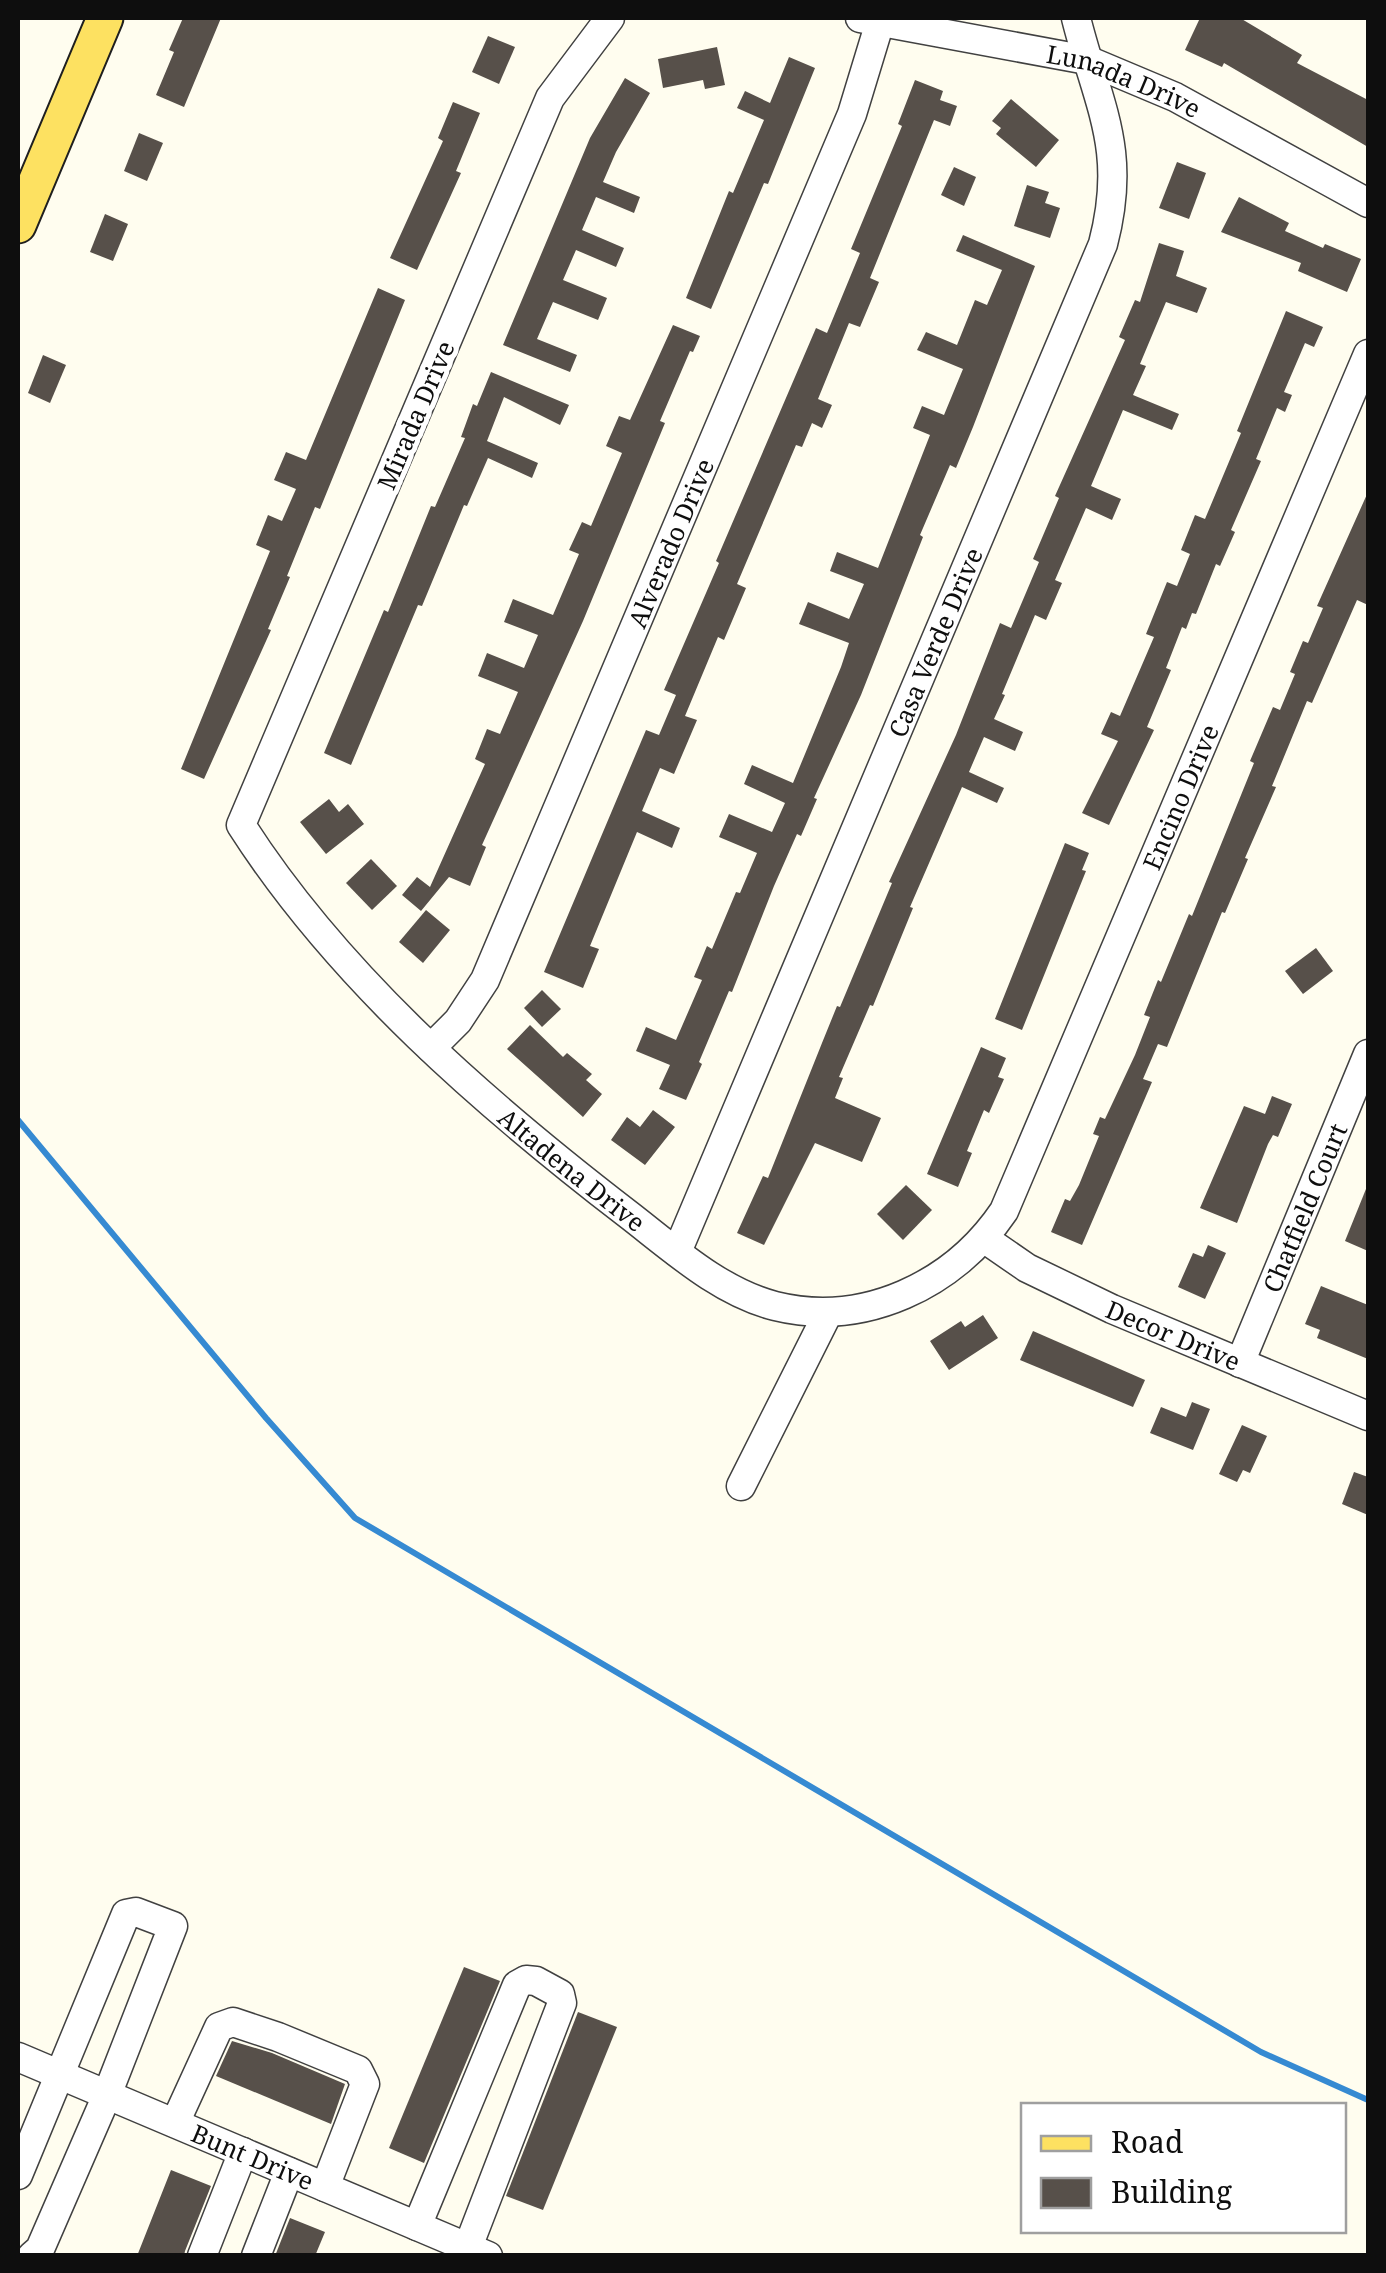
<svg xmlns="http://www.w3.org/2000/svg" width="1386" height="2273" font-family="'Noto Serif',serif">
<rect width="100%" height="100%" fill="#fffdef"/>
<g fill="none" stroke-linecap="round" stroke-linejoin="round">
<polyline stroke="#368ad2" stroke-width="6" points="18,1120 266,1418 355,1518 1261,2052 1368,2100"/>
</g>
<g fill="#57504a">
<polygon points="183,18 221,18 184,107 156,95 174,52 169,50"/>
<polygon points="1200,18 1240,18 1302,55 1297,63 1368,100 1368,147 1224,63 1222,67 1185,50"/>
<polygon points="488,36 515,47 499,84 472,72"/>
<polygon points="717,47 725,85 705,89 703,80 663,88 658,59"/>
<polygon points="789,57 815,68 768,184 764,183 711,309 686,298 729,191 733,193 764,120 737,108 745,91 770,103"/>
<polygon points="625,78 650,93 616,152 603,182 640,197 634,213 596,197 582,230 624,248 616,267 576,250 563,280 607,298 598,320 553,302 537,339 577,355 570,372 503,345 590,138"/>
<polygon points="915,80 943,91 940,100 957,106 950,126 934,120 870,278 879,282 860,327 849,323 818,399 832,405 822,428 812,423 802,447 796,445 737,584 746,588 724,640 718,637 685,716 697,720 674,774 660,768 642,811 680,828 672,848 637,832 590,946 599,949 583,988 544,972 646,730 659,735 676,695 664,690 719,563 716,561 816,328 827,333 860,253 851,249 902,126 898,124"/>
<polygon points="1011,99 1059,140 1036,167 996,134 1001,128 992,121"/>
<polygon points="453,102 480,113 456,171 461,173 417,270 390,258 443,141 438,138"/>
<polygon points="139,133 163,143 147,181 124,171"/>
<polygon points="1177,162 1206,173 1189,219 1159,208"/>
<polygon points="954,167 976,177 964,206 941,195"/>
<polygon points="1027,185 1049,192 1045,203 1060,208 1050,238 1014,226"/>
<polygon points="1239,197 1289,223 1285,231 1323,248 1325,244 1361,259 1347,292 1298,271 1301,263 1221,232"/>
<polygon points="105,214 128,224 113,261 90,252"/>
<polygon points="963,235 1035,266 973,427 956,468 950,465 920,535 923,537 861,695 814,798 817,799 801,836 797,834 774,886 732,992 729,991 699,1062 702,1064 686,1100 659,1089 670,1065 636,1051 646,1027 676,1040 702,980 694,977 707,946 712,949 736,892 740,893 757,853 719,837 729,814 772,832 785,803 744,784 752,765 793,783 841,667 849,643 799,624 808,602 849,619 864,584 830,571 837,552 878,568 930,435 913,428 922,406 944,415 963,369 917,350 926,332 957,345 975,300 987,305 1002,270 956,251"/>
<polygon points="1159,243 1184,251 1176,276 1207,288 1197,313 1166,302 1140,364 1146,366 1133,395 1179,414 1172,430 1123,410 1091,486 1121,499 1112,520 1086,508 1055,580 1062,583 1046,620 1035,615 1002,694 1005,695 994,719 1023,732 1015,751 984,737 969,772 1004,788 997,803 962,787 910,907 913,908 873,1006 870,1005 839,1077 843,1078 835,1098 881,1118 862,1162 815,1143 764,1245 737,1233 763,1176 768,1178 822,1043 837,1006 840,1007 892,883 889,882 956,735 1000,623 1011,628 1039,562 1033,559 1059,498 1055,496 1125,340 1119,337 1135,300 1140,302"/>
<polygon points="378,288 405,300 320,509 315,507 287,576 290,577 268,629 271,630 204,779 181,769 270,551 256,545 268,515 282,521 296,489 274,480 286,452 306,460"/>
<polygon points="1286,311 1323,327 1314,347 1305,343 1284,392 1292,395 1285,412 1277,408 1256,459 1261,461 1231,530 1235,532 1220,566 1216,564 1196,614 1192,613 1186,629 1182,627 1166,668 1171,670 1147,727 1154,730 1109,825 1082,813 1118,741 1101,734 1111,712 1120,716 1154,637 1146,634 1167,582 1177,586 1190,554 1181,550 1195,515 1205,519 1241,433 1237,431"/>
<polygon points="673,325 700,336 693,352 690,351 660,421 665,423 583,621 482,845 486,847 470,886 449,877 421,911 402,895 417,877 430,887 485,764 475,759 487,729 500,734 518,692 478,676 487,653 524,668 538,635 504,622 513,599 553,615 579,554 569,550 582,522 591,526 622,453 606,446 619,416 630,420"/>
<polygon points="43,355 66,365 50,403 28,393"/>
<polygon points="491,372 569,405 560,425 504,397 487,441 538,463 532,478 488,458 467,506 464,505 422,606 418,605 351,765 324,753 384,610 388,612 431,506 435,507 465,438 461,437 473,404 477,406"/>
<polygon points="1368,492 1368,605 1357,600 1312,703 1307,701 1272,786 1276,787 1245,858 1248,859 1225,913 1222,912 1167,1047 1158,1044 1143,1079 1152,1082 1082,1245 1051,1232 1065,1199 1070,1201 1079,1185 1099,1136 1093,1134 1100,1117 1105,1119 1135,1055 1150,1017 1144,1015 1158,980 1161,982 1189,914 1192,916 1254,763 1250,761 1273,707 1280,710 1295,674 1290,672 1303,641 1308,643 1323,608 1317,606"/>
<polygon points="329,799 339,812 348,804 364,824 326,854 300,822"/>
<polygon points="1065,843 1089,853 1082,870 1086,871 1022,1030 995,1019"/>
<polygon points="371,859 397,886 372,910 346,883"/>
<polygon points="426,910 450,930 423,963 399,942"/>
<polygon points="1316,948 1333,971 1303,994 1285,971"/>
<polygon points="542,990 561,1009 542,1027 524,1008"/>
<polygon points="530,1025 563,1057 567,1053 592,1074 586,1080 602,1094 583,1117 507,1049"/>
<polygon points="981,1047 1006,1058 998,1077 1004,1079 989,1113 984,1110 967,1151 972,1153 958,1187 927,1174"/>
<polygon points="1272,1096 1292,1104 1278,1137 1273,1135 1268,1144 1237,1223 1200,1208 1244,1106 1265,1114"/>
<polygon points="653,1110 675,1127 645,1165 611,1140 627,1117 640,1127"/>
<polygon points="1368,1184 1368,1251 1345,1241"/>
<polygon points="906,1185 932,1210 903,1240 877,1214"/>
<polygon points="1208,1245 1226,1253 1205,1299 1178,1287 1193,1253 1203,1257"/>
<polygon points="1321,1286 1368,1305 1368,1359 1317,1338 1320,1330 1305,1324"/>
<polygon points="983,1315 998,1338 949,1370 930,1341 961,1321 965,1327"/>
<polygon points="1033,1331 1145,1380 1133,1407 1020,1360"/>
<polygon points="1192,1402 1210,1409 1193,1450 1150,1433 1161,1407 1186,1417"/>
<polygon points="1242,1425 1267,1436 1250,1473 1243,1470 1237,1482 1219,1474"/>
<polygon points="1354,1472 1368,1477 1368,1515 1342,1504"/>
<polygon points="464,1967 500,1981 424,2163 389,2148"/>
<polygon points="578,2012 617,2027 543,2210 506,2196"/>
<polygon points="232,2041 272,2053 345,2084 331,2124 216,2076"/>
<polygon points="171,2170 211,2186 185,2251 184,2256 137,2256"/>
<polygon points="290,2218 325,2232 315,2256 275,2256"/>
</g>
<g fill="none" stroke-linecap="round" stroke-linejoin="round">
<defs>
<g id="minor">
<path id="s1" d="M 610,18 L 550,98 L 241,825 C 339,978 486,1105 629,1215 C 673,1249 720,1292 775,1306 C 864,1328 954,1285 1004,1211 L 1368,354"/>
<path id="s2" d="M 860,18 L 1087,60 L 1175,97 L 1368,203"/>
<path id="s3" d="M 431,1048 L 458,1021 L 485,980 L 852,114 L 880,22"/>
<path id="s4" d="M 985,1239 L 1027,1268 L 1112,1309 L 1368,1416"/>
<path id="s5" d="M 677,1252 L 1103,244 C 1128,149 1098,106 1076,18"/>
<path id="s6" d="M 1240,1363 L 1368,1054"/>
<polyline points="741,1486 828,1313"/>
<path id="s7" d="M 18,2057 L 488,2256"/>
<polyline points="175,2123 219,2027 233,2022 278,2037 358,2070 365,2084 325,2187"/>
<polyline points="18,2175 126,1914 136,1912 173,1926 107,2095 40,2249 32,2256"/>
<polyline points="417,2226 517,1985 526,1980 536,1981 560,1994 562,2003 468,2247"/>
<polyline points="202,2256 243,2152"/>
<polyline points="256,2256 289,2172"/>
</g>
<polyline id="major" points="18,225 105,18"/>
</defs>
<use href="#minor" stroke="#414141" stroke-width="31"/>
<use href="#major" stroke="#1f1f1f" stroke-width="39"/>
<use href="#minor" stroke="#fff" stroke-width="28"/>
<use href="#major" stroke="#fde161" stroke-width="35"/>
</g>
<g text-anchor="middle" dominant-baseline="central" stroke-width="10" stroke-linejoin="round" paint-order="stroke">
<g font-size="25" fill="#0e0e0e" stroke="#fff">
<text stroke="none"><textPath href="#s2" startOffset="272">Lunada Drive</textPath></text>
<text transform="translate(415 415) rotate(-67)">Mirada Drive</text>
<text stroke="none"><textPath href="#s3" startOffset="562">Alverado Drive</textPath></text>
<text stroke="none"><textPath href="#s5" startOffset="662">Casa Verde Drive</textPath></text>
<text stroke="none"><textPath href="#s1" startOffset="2330">Encino Drive</textPath></text>
<text stroke="none"><textPath href="#s1" startOffset="1370">Altadena Drive</textPath></text>
<text stroke="none"><textPath href="#s6" startOffset="168">Chatfield Court</textPath></text>
<text stroke="none"><textPath href="#s4" startOffset="212">Decor Drive</textPath></text>
<text stroke="none"><textPath href="#s7" startOffset="255">Bunt Drive</textPath></text>
</g>
</g>
<rect width="1386" height="2273" fill="none" stroke="#0e0e0e" stroke-width="40"/>
<rect x="1021" y="2103" width="325" height="130" fill="#ffffff" stroke="#9f9f9f" stroke-width="2.5"/>
<rect x="1041" y="2136" width="50" height="15" fill="#fde161" stroke="#9f9f9f" stroke-width="2.5"/>
<text x="1111" y="2153" font-size="30" fill="#0e0e0e">Road</text>
<rect x="1041" y="2178" width="50" height="30" fill="#57504a" stroke="#9f9f9f" stroke-width="2.5"/>
<text x="1111" y="2203" font-size="30" fill="#0e0e0e">Building</text>
</svg>
